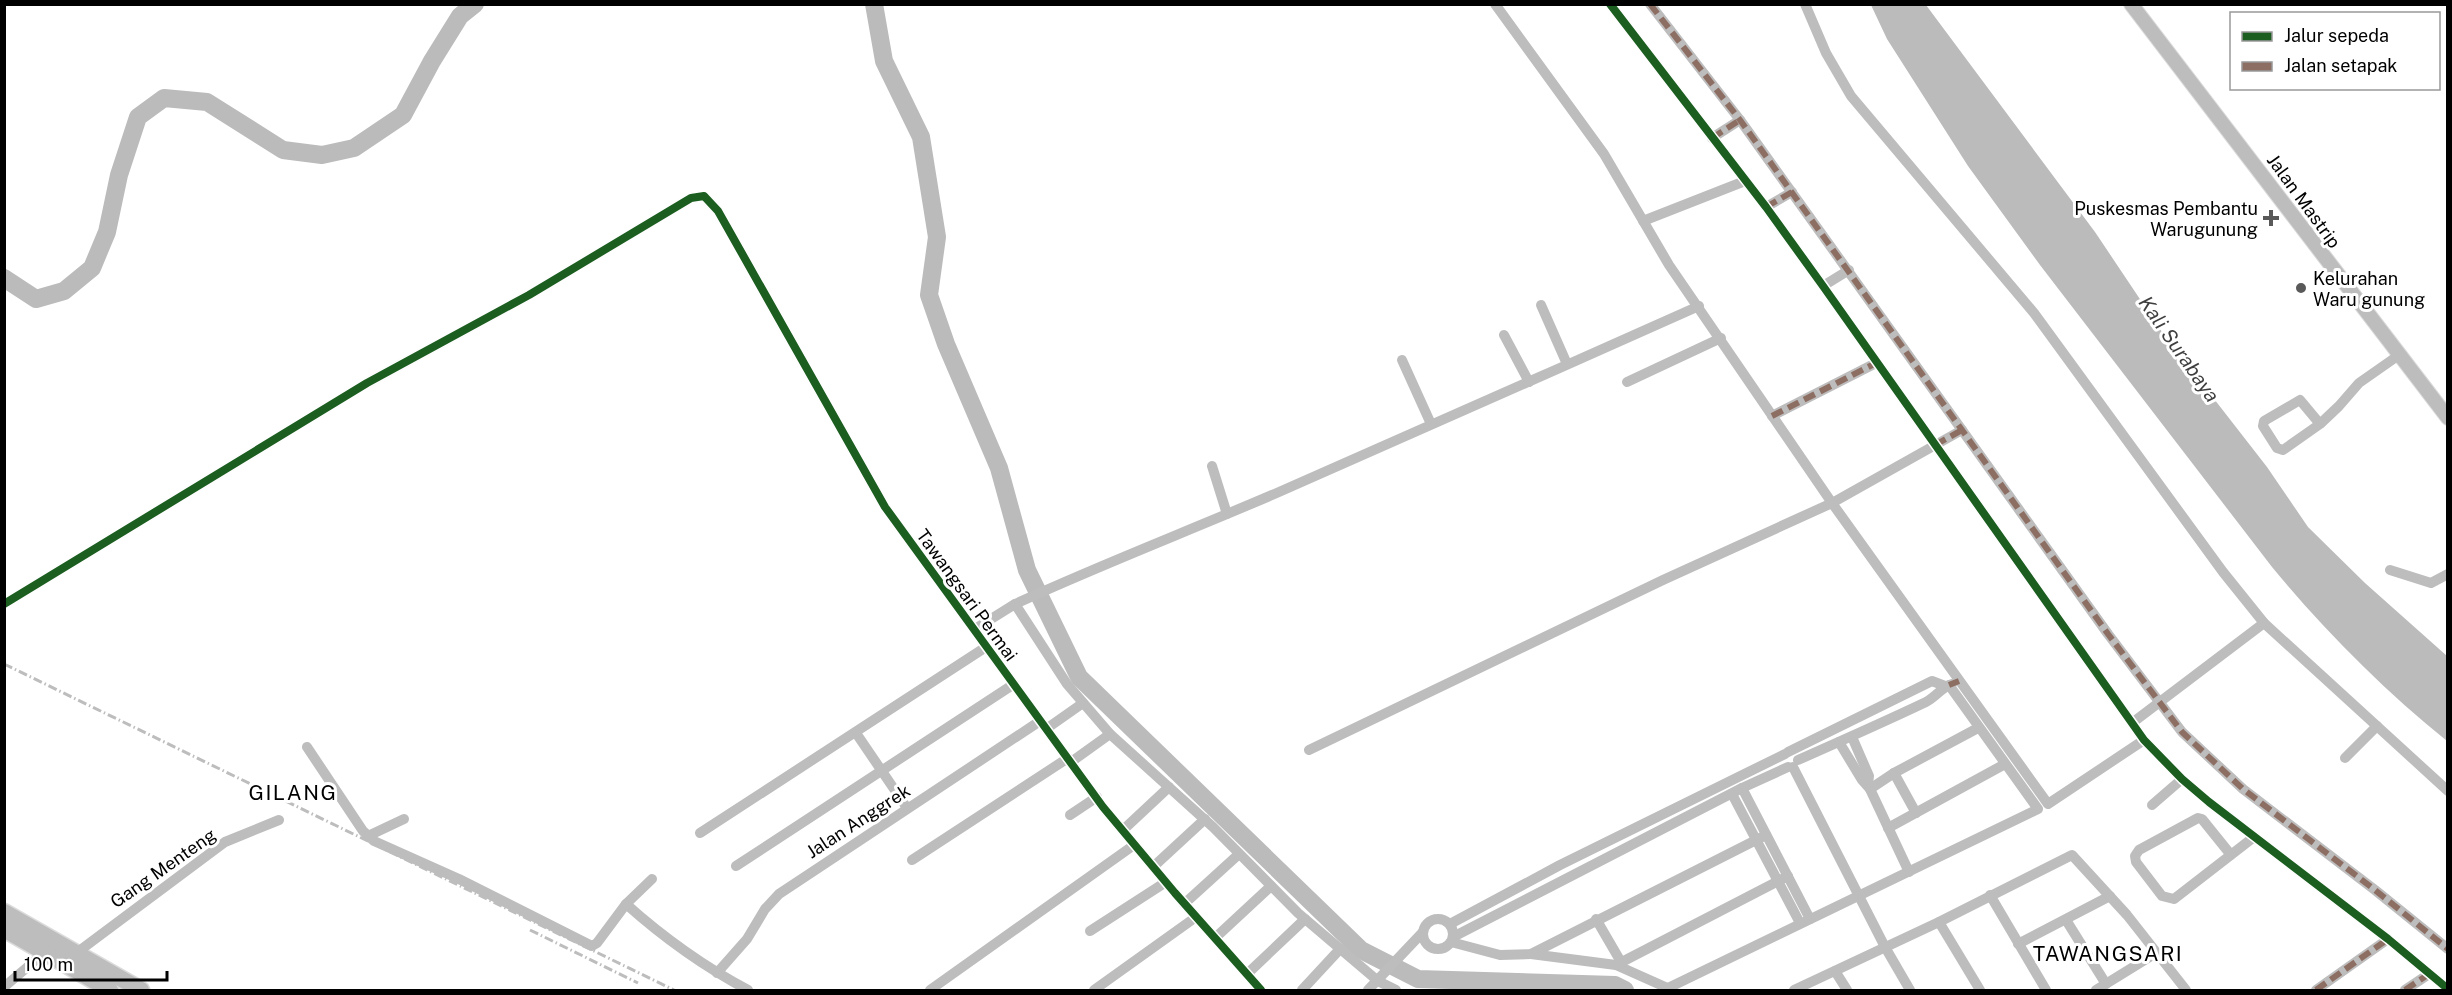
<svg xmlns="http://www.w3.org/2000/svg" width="2452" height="995" font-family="'Public Sans',sans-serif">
<rect width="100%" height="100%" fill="#fff"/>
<path fill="#bbb" d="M 1871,5 L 1926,5 L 2095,232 L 2162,332 L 2267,467 L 2308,527 L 2365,583 L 2447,656 L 2447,741 C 2384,690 2324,630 2272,567 L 2040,265 L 1968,166 L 1887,39 Z"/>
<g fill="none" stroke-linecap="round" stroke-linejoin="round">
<g stroke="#bbb" stroke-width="18">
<polyline points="874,4 884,61 921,137 937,237 929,295 946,344 999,468 1027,570 1079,677 1361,950 1418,979 1615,985 1625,990"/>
<polyline points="4,278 36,299 64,291 92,268 107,232 119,175 138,117 164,98 207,102 283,150 322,155 354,148 403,115 432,61 460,16 475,4"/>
</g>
<defs>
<polyline id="major" points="2131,4 2448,418"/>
<g id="highway">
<polyline points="4,912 141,990"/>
<polyline points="4,929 110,990"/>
</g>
</defs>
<use href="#major" stroke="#dbdbdb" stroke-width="16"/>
<use href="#highway" stroke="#dbdbdb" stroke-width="19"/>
<g stroke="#bdbdbd" stroke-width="10">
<polyline points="1495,4 1604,154 1669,265 1832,503 2048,804 2144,740"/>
<polyline points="1610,4 1766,207 1823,286 2144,740 2182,779 2209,802 2388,939 2448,989"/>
<polyline points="1650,4 1740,120 2108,634 2182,732 2243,789 2375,890 2448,949"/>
<polyline points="1805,4 1826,53 1851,96 2034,313 2223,572 2264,623 2448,791"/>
<polyline points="1712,138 1740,120"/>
<polyline points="1766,207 1792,192"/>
<polyline points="1643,221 1745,181"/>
<polyline points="1823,286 1849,270"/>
<polyline points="1541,305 1567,364"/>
<polyline points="1504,335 1529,382"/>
<polyline points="1402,360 1431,424"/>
<polyline points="1627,382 1721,338"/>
<polyline points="1772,416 1876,363"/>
<polyline points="2320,424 2300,400 2264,421 2263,426 2277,448 2283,450 2320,424 2339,406 2359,383 2399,355"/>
<polyline points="1212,466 1227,514"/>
<polyline points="2390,570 2431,583 2448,574"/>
<polyline points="4,604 367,383 529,295 691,198 704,196 718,211 885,507 1103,807 1175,893 1261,990"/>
<path d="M 1015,604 C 1102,564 1191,530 1279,492 C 1420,431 1559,368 1699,306"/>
<polyline points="975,629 1015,604 1067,684 1110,734 1213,827 1298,913 1378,981 1396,990"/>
<polyline points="2132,723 2264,623"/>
<polyline points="1046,729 1083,703"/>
<polyline points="856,733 907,808"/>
<polyline points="1852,737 1869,776 1868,784"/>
<polyline points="1839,742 1862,780 1870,789 1909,872"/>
<polyline points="307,747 363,831 374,841 459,879 592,946 597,943 626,904 652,879"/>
<polyline points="1309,750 1663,580 1832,503 1962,430"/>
<polyline points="1788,752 1932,681 1945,686"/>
<polyline points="2345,758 2377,726"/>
<path d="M 1798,760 C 1841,741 1884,722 1926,702 C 1936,697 1942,687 1952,684"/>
<polyline points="1071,762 1110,734"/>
<polyline points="1793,767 1885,947 1910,990"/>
<polyline points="1894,773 1916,813"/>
<polyline points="1742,788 1810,919"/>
<polyline points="1870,789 1894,773 1978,728"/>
<polyline points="1732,794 1800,923"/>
<polyline points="2152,805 2182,779"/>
<polyline points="1070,815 1097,797"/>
<polyline points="1888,828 2005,764"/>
<polyline points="1123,830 1169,787"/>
<polyline points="700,833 986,647"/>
<polyline points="368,836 404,819"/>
<polyline points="2231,855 2202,819 2198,818 2139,850 2135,856 2136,862 2162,896 2174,899 2254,837"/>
<polyline points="912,860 1068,758"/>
<polyline points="736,866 1014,684"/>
<polyline points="1153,867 1205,819"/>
<polyline points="1990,895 2046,990"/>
<path d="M 626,904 C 664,938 703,966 748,990"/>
<polyline points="1184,904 1239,854"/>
<polyline points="1596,919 1621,962"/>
<circle cx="1438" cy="934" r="15"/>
<polyline points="2066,920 2106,984"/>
<polyline points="1939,922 1980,990"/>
<polyline points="1450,924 1560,865 1785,754"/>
<polyline points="1090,931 1166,882"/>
<polyline points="1453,937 1742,788 1788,767"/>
<polyline points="1215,938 1271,886"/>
<polyline points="1451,942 1500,955 1531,954 1766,835"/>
<polyline points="2018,944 2110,896"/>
<polyline points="75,954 225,842 279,820"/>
<polyline points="1531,954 1616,965 1672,990"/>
<polyline points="1616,965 1788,876"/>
<polyline points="1835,971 1847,990"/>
<polyline points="717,973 747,939 765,909 779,894 1040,721"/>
<polyline points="1247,974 1305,919"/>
<polyline points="4,987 44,953"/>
<polyline points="1668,988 2038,809 1949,685"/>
<polyline points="930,990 1134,845"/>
<polyline points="1094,990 1196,917"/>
<polyline points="1302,990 1340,949"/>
<polyline points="1368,990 1423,932"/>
<polyline points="1794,990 1939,922 2072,855 2127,915 2186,990"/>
<polyline points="2096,990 2156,953"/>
<polyline points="2316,990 2388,939"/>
<polyline points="2405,990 2429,974"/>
</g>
<use href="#major" stroke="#bdbdbd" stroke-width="14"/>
<use href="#highway" stroke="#bdbdbd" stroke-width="16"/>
<g stroke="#bdbdbd" stroke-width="3" stroke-dasharray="9 3 1.5 3" stroke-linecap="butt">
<polyline points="4,664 674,990"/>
<polyline points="530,930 638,983"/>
</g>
<g stroke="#8d6e63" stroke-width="6" stroke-dasharray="12 6" stroke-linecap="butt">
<polyline points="1650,4 1740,120 2108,634 2182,732 2243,789 2375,890 2448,949"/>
<polyline points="1712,138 1740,120"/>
<polyline points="1766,207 1792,192"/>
<polyline points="1772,416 1876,363"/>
<polyline points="1935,445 1962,430"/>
<polyline points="1949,685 1959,681"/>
<polyline points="2316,990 2388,939"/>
<polyline points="2405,990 2429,974"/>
</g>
<defs>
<g id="cycleway">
<polyline points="1610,4 1766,207 1823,286 2144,740 2182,779 2209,802 2388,939 2448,989"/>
<polyline points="4,604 367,383 529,295 691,198 704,196 718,211 885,507 1103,807 1175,893 1261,990"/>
</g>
</defs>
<use href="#cycleway" stroke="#fff" stroke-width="11"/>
<use href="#cycleway" stroke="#1b5e20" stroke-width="8"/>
</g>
<g fill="#595959" stroke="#fff" stroke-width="2">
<path d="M2268 209h6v6h6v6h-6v6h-6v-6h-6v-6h6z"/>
<circle cx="2301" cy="288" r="6"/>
</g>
<g text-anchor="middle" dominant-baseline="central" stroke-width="6" stroke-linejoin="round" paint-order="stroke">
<g font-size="18" fill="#000" stroke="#fff">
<text transform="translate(2304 201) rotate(54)">Jalan Mastrip</text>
<text transform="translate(967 595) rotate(54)">Tawangsari Permai</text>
<text transform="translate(858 821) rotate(-33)">Jalan Anggrek</text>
<text transform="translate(163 868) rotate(-35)">Gang Menteng</text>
</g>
<g font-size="18" fill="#000" stroke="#fff" text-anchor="end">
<text x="2258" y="208">Puskesmas Pembantu<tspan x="2258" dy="21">Warugunung</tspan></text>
<text x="2313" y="278" text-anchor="start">Kelurahan<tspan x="2313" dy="21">Waru gunung</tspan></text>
</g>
<g font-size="20" font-style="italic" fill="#3f3f3f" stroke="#fff">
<text transform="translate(2179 349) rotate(55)">Kali Surabaya</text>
</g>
<g font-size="21" letter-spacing="1.5" fill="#000" stroke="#fff">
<text x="293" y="792">GILANG</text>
<text x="2108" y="953">TAWANGSARI</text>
</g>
</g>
<rect width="2452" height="995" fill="none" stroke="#000000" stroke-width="12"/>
<rect x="2230" y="12" width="210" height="78" fill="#ffffff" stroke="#999999" stroke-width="1.5"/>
<rect x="2242" y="32" width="30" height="9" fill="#1b5e20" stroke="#999999" stroke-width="1.5"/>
<text x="2284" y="42" font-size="18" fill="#000000">Jalur sepeda</text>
<rect x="2242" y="62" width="30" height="9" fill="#8d6e63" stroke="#999999" stroke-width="1.5"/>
<text x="2284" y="72" font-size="18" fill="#000000">Jalan setapak</text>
<path d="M15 971v9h152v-9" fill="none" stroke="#000000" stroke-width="3"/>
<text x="24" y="971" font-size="18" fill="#000000" stroke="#ffffff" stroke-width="4.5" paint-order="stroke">100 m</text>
</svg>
